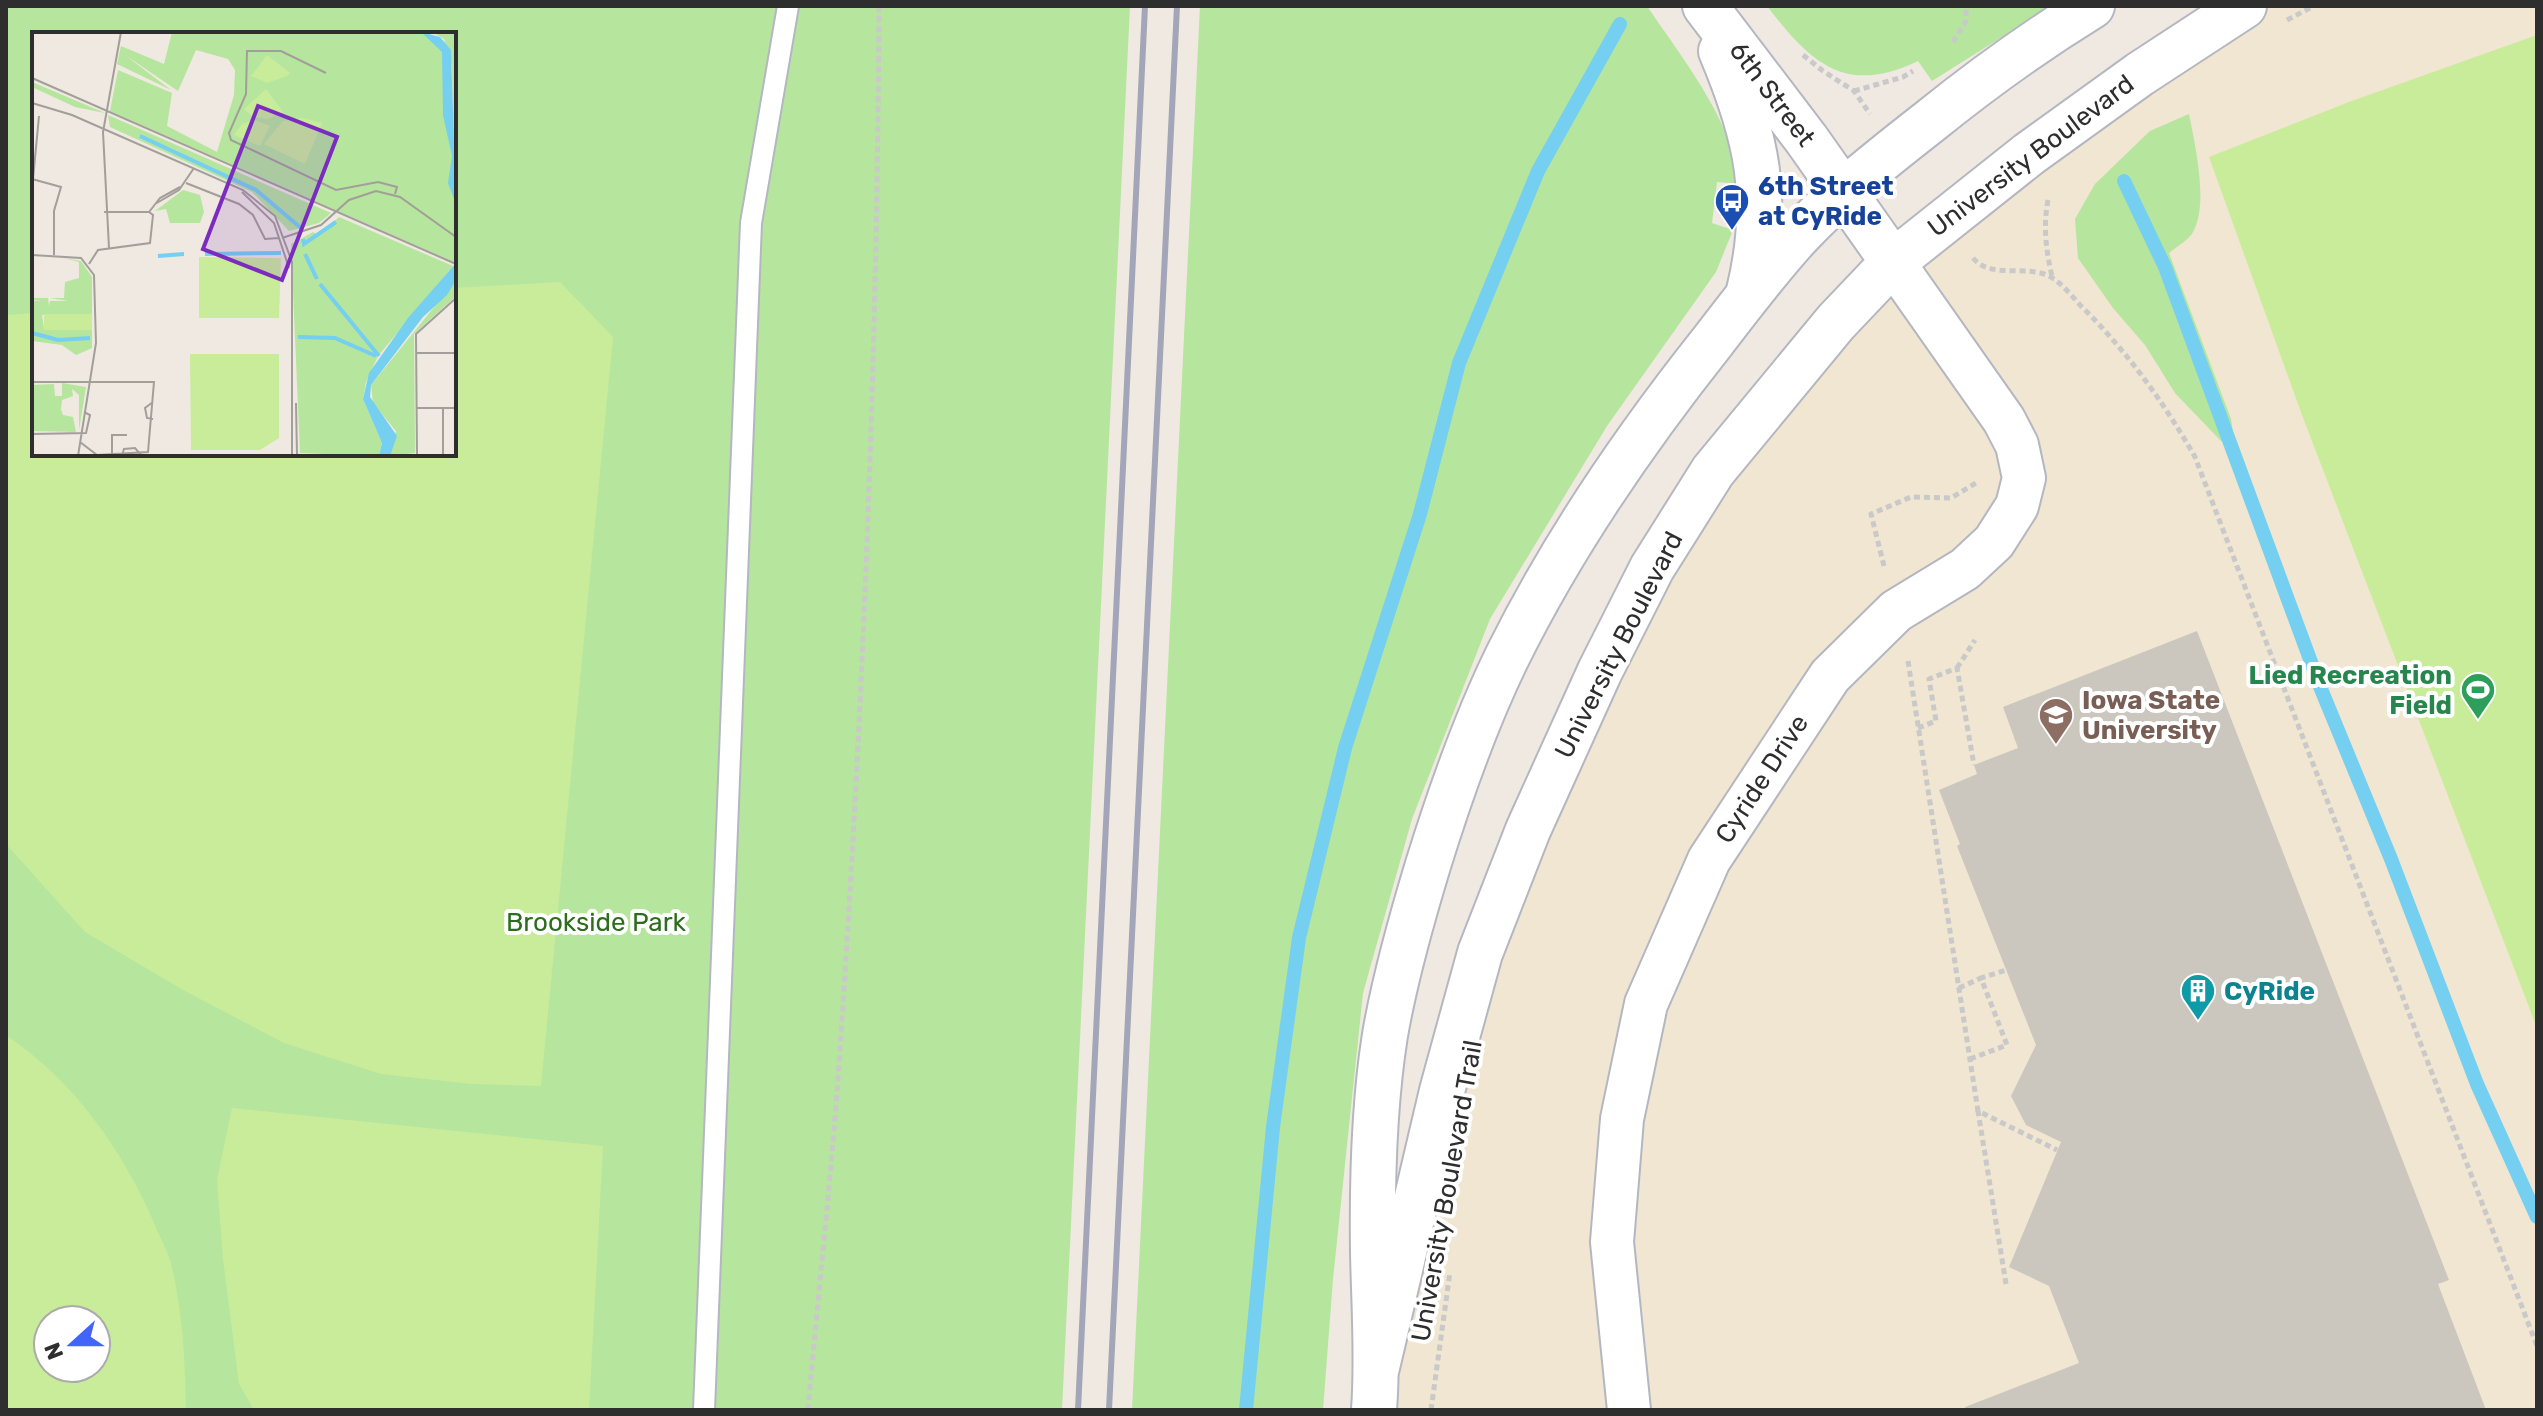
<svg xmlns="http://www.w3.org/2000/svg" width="2543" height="1416" font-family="Rubik,sans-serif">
<rect width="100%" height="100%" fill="#efe9e1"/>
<polygon fill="#f0e6d1" points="2273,6 2537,6 2537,1410 1374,1410 1442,1091 1652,568 1836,322 2140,74"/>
<g fill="#b6e59e" fill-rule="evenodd">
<path d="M 6,6 L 1130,6 L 1062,1410 L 6,1410 ZM 34,34 L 454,34 L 454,454 L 34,454 ZM 48,1320 L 96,1320 L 96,1368 L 48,1368 Z"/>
<path d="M 1200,6 L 1647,6 C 1676,49 1710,92 1729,141 C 1734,155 1736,170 1739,184 L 1717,182 L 1712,223 L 1733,230 L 1716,272 L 1607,426 L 1490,619 L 1412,819 L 1363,993 L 1333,1279 L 1323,1410 L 1132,1410 Z"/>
<path d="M 1767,6 L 2051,6 L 1932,81 L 1918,61 C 1845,96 1811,63 1767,6 Z"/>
<path d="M 2189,114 C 2195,145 2209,204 2193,232 C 2189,240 2176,247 2169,253 L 2231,419 L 2234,439 L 2221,441 L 2175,393 L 2145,345 L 2113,308 L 2078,258 L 2075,219 L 2095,184 L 2150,131 Z"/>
</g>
<g fill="#c9ec9a" fill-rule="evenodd">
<polygon points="2537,35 2537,1028 2302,415 2209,157 2349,102"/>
<polygon points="560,282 613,337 541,1086 471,1084 381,1074 284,1043 183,990 85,932 6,844 6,315 34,313 34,454 454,454 454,288"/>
<path d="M 6,1035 C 74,1081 123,1150 155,1225 C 160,1238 168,1251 171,1264 C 183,1312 185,1361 186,1410 L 6,1410 ZM 96,1320 L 96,1368 L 48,1368 L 48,1320 Z"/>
<polygon points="232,1108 603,1146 589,1410 254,1410 239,1384 223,1259 217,1180"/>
</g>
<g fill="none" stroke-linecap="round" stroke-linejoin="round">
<g stroke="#75cff0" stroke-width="14">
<polyline points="2124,181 2165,267 2321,689 2391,859 2477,1084 2537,1217"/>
<polyline points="1246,1410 1273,1127 1299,938 1345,748 1420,514 1459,363 1538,171 1620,24"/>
</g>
</g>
<polygon fill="#cbc7bf" points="2197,631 2449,1280 2438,1284 2486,1410 1966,1410 1965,1407 2079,1363 2049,1286 2009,1267 2061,1142 2026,1125 2011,1096 2036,1045 1957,846 1960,844 1939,790 1977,774 1974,765 2018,748 2003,707"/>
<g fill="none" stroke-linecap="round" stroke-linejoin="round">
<defs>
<polyline id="service" points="704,1410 751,223 788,6"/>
<polyline id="minor" points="1629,1410 1612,1242 1622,1119 1646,1004 1709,860 1830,676 1896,611 1965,569 1994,542 2017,506 2024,478 2017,445 2004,420 1893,262"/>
<g id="secondary">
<polyline points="1705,6 1807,140 1893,262"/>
<path d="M 1721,51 C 1757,136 1771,200 1749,291"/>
<polyline points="1377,1367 1442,1091 1480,953 1528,830 1600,671 1652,568 1713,471 1836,322 1893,262 2029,154 2140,74 2244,6"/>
<path d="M 1374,1410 C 1378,1357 1374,1305 1373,1252 C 1372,1182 1374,1104 1385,1035 C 1395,977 1411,921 1428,865 C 1450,794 1475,722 1508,655 C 1564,542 1635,439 1713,341 C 1740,306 1767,270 1797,237 C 1837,194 1883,158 1929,122 C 1981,80 2035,41 2092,6"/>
</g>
</defs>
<use href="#service" stroke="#b4b7c1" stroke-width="24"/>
<use href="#minor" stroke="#b4b7c1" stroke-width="46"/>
<use href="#secondary" stroke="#b4b7c1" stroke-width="48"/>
<g stroke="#c9c9c9" stroke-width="5" stroke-dasharray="6 4" stroke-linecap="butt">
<polyline points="2287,20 2314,6"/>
<polyline points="1953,42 1966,21 1966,6"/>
<polyline points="1803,55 1823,71 1854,91 1870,114"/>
<polyline points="1854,91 1903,77 1913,71"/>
<path d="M 2048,200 C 2043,226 2046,251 2052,276"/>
<path d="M 1973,258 C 1992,281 2031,262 2054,279 C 2064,286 2072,296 2080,305 C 2126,350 2163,401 2195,457 L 2537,1346"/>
<polyline points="1884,566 1871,514 1911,497 1951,498 1976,483"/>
<polyline points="1908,661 1978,1111"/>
<polyline points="1957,668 1975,640"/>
<polyline points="1918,728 1936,721 1929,679 1957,668 1974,765"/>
<polyline points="1959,988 1981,978"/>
<polyline points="1970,1059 2007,1045 1981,978 2006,970"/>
<polyline points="2006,1284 1978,1111 2057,1150"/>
<path d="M 808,1410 C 818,1295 831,1180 839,1065 C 863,713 877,359 879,6"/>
<polyline points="1431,1410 1450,1272"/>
</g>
<use href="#service" stroke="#fff" stroke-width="20"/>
<use href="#minor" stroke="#fff" stroke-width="42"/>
<use href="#secondary" stroke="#fff" stroke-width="44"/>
<g stroke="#a3a6b8" stroke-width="6">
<polyline points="1078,1410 1145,6"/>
<polyline points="1109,1410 1177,6"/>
</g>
</g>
<defs>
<symbol id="bus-pin" viewBox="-11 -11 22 30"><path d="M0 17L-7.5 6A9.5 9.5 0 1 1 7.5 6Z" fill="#1a4fb4" stroke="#fff"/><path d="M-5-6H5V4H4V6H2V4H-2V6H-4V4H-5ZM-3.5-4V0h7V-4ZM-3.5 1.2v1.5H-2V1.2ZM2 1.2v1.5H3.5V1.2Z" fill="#fff"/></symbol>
<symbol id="stadium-pin" viewBox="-11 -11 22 30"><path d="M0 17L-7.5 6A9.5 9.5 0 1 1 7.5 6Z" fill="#2e9e5b" stroke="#fff"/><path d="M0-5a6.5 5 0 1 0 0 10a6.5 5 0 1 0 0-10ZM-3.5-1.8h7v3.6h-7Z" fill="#fff"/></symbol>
<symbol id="university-pin" viewBox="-11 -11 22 30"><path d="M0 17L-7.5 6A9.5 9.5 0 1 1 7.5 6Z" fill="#8d6e63" stroke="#fff"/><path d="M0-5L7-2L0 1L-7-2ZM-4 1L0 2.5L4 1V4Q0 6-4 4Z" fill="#fff"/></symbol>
<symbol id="building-pin" viewBox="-11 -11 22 30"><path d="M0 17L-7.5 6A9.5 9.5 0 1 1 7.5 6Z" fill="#0f9aa8" stroke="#fff"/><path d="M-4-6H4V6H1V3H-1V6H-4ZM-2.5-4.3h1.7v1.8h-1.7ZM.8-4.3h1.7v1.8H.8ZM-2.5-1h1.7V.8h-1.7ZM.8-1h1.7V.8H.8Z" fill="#fff"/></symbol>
</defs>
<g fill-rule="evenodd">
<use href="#bus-pin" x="1712" y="181" width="40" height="54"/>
<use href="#stadium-pin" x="2458" y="670" width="40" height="54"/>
<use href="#university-pin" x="2036" y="695" width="40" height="54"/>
<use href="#building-pin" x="2178" y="971" width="40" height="54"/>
</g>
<g text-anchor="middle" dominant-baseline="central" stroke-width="8" stroke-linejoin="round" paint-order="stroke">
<g font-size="26" fill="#2e2e2e" stroke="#fff">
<text transform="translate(1772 94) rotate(53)">6th Street</text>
<text transform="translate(2031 156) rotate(-37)">University Boulevard</text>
<text transform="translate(1619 645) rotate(-63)">University Boulevard</text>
<text transform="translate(1762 779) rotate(-57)">Cyride Drive</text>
<text transform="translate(1447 1191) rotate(-80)">University Boulevard Trail</text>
</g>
<g font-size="26" font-weight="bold" fill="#164399" stroke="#fff" text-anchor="start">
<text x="1758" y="186">6th Street<tspan x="1758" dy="30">at CyRide</tspan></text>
</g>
<g font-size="26" font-weight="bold" fill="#27864d" stroke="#fff" text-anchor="end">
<text x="2452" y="675">Lied Recreation<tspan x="2452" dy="30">Field</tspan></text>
</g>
<g font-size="26" font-weight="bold" fill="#785e54" stroke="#fff" text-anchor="start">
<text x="2082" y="700">Iowa State<tspan x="2082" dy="30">University</tspan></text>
</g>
<g font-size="26" fill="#2c6e1b" stroke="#fff">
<text x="596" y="922">Brookside Park</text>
</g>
<g font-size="26" font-weight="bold" fill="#0d838f" stroke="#fff" text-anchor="start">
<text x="2224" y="991">CyRide</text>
</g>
</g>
<g transform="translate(32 32)">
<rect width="424" height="424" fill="#efe9e1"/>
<path d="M 140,0 L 394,0 L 413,13 L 415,56 L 421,85 L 420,34 L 412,7 L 400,0 L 424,0 L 424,231 L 78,79 L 86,38 L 140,61 L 135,94 L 185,120 L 202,63 L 203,38 L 196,27 L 164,18 L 146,59 L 93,23 L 139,58 L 85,32 L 89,14 L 132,32 ZM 0,50 L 73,81 L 43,75 L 0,55 ZM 76,83 L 299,181 L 287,191 L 257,199 L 220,160 L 78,95 ZM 151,158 L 168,163 L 172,180 L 168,191 L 138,191 L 134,177 L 123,179 ZM 307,185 L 421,234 L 346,324 L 334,350 L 331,367 L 350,411 L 347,424 L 268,421 L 259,212 L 292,194 L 281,200 L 286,203 ZM 32,226 L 49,229 L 60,245 L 60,316 L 44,323 L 30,313 L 0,309 L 0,269 L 10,269 L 0,268 L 0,251 L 2,266 L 16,266 L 17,274 L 18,269 L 36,269 L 18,266 L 32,266 L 33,250 L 47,246 L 47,230 ZM 60,282 L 60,298 L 12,297 L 10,283 ZM 424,248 L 424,264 L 382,302 L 383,421 L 358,424 L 364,399 L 341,371 L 339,353 ZM 30,351 L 54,355 L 47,398 L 47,363 L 40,357 L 41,364 L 30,368 L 29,377 L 31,383 L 41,385 L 44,400 L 0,399 L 0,353 L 22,352 L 23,364 L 30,364 Z" fill="#b6e59e" fill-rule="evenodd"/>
<path d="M 235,23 L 258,41 L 255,44 L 235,51 L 219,44 ZM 234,57 L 251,80 L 236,87 L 221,85 L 212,77 ZM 270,86 L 290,91 L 273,132 L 232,112 L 251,89 ZM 222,88 L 238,94 L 228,114 L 202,103 L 210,92 ZM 167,225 L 249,226 L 247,286 L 167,286 ZM 12,282 L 60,282 L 60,298 L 12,298 ZM 158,322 L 247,322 L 247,406 L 228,418 L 159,418 Z" fill="#c9ec9a"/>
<path d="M 389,0 L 408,5 L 419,18 L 424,172 L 416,151 L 420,124 L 411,83 L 410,20 ZM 424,231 L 424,248 L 415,263 L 391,285 L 339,353 L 338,365 L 365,404 L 358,424 L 347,424 L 350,411 L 331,367 L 337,341 L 376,286 Z" fill="#75cff0"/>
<path fill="none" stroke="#75cff0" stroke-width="4" d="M 108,104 L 224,158 L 269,196M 271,207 L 272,212 L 304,190M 173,222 L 249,221M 273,222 L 285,247M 126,224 L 152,222M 288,252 L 347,324M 0,301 L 26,308 L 58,306M 266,305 L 303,306 L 344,324"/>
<path fill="none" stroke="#a29e99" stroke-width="2" d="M 294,41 L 249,19 L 215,19 L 214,62 L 197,101 L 199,108 L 304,158 L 346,150 L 365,155 L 363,162M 0,46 L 424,232M 0,71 L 40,83 L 211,158 L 243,184 L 260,230 L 260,424M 0,147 L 29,155 L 22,179 L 22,223M 1,147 L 7,84M 154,151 L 207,172 L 221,183 L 233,207 L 247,206M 210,160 L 242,191 L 257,236M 123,172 L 147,158 L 162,136M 72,180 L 117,180M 117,180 L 128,166 L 148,155M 250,206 L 289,193 L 317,168 L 344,159 L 368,165 L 424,205M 77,216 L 71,100 L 89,0M 0,223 L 49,226 L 62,243 L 64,311 L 46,424M 57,232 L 66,218 L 118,211 L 121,183 L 117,180M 384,321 L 424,321M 0,350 L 122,350 L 116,420 L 65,423 L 48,410M 121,370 L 113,376 L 115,386 L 121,387M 264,371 L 265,424M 385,376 L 424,376M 411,376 L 411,424M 0,402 L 54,401 L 58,383 L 52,380M 80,423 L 80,403 L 95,403M 90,423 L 92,417 L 103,416 L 109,423M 385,424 L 384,302 L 424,266"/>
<path fill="#7b2cbf" fill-opacity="0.15" stroke="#7b2cbf" stroke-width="4" d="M 226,74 L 305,105 L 250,248 L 171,217 Z"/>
<rect width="424" height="424" fill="none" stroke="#2e2e2e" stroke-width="4"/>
</g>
<rect width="2543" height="1416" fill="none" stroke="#2e2e2e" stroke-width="16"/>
<g transform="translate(72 1344) rotate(249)"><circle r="38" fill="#ffffff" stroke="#ababab" stroke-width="2"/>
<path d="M0-6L14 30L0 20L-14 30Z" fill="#4264fb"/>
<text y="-12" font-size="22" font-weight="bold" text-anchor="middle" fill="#2e2e2e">N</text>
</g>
</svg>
